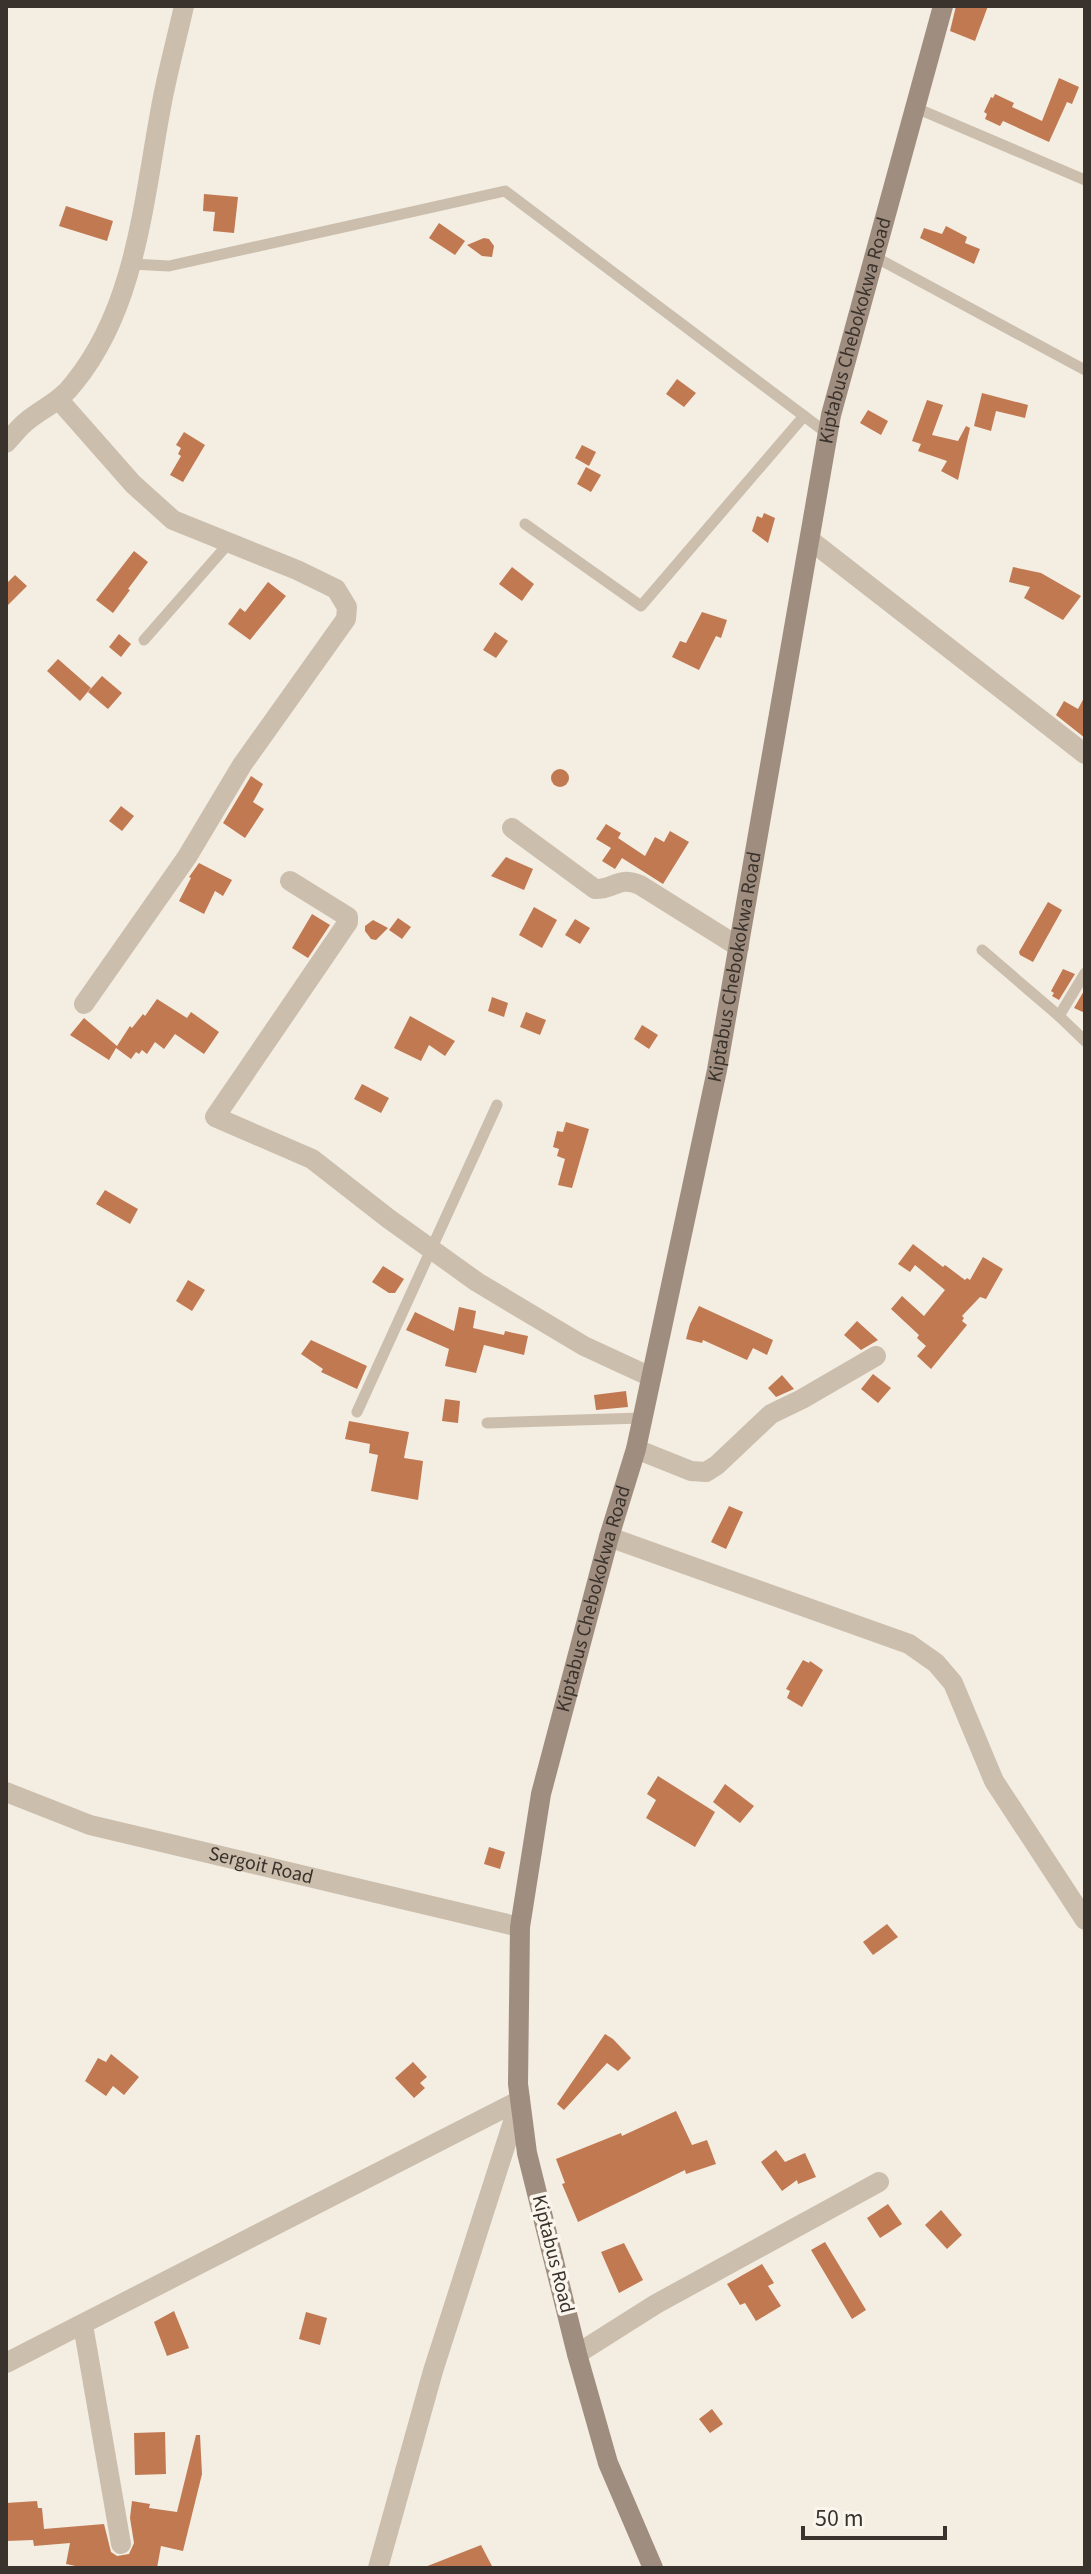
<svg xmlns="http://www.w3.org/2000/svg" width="1091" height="2574" font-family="'Source Sans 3',sans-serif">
<rect width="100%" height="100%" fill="#f3ede2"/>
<g fill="#c17952">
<polygon points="956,6 988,6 975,41 950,31"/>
<polygon points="1059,78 1079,87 1072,104 1067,102 1049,142 1003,121 1000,126 985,119 987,114 984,112 991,97 993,98 995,94 1014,103 1012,107 1042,121"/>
<polygon points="204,194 238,197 234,233 213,231 215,212 203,211"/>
<polygon points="66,206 113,221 107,241 59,226"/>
<polygon points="439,223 465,241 455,255 429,238"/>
<polygon points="946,226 967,237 965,243 980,249 974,264 920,238 924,228 942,234"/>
<polygon points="484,238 489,239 494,246 492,257 482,256 467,245"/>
<polygon points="677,379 696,393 684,407 666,394"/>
<polygon points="982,393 1028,405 1025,418 996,411 991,431 974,426"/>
<polygon points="927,400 943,405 932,435 958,441 966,426 970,428 958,480 941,471 947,461 918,451 921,444 912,441"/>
<polygon points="868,410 888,421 881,435 860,423"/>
<polygon points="184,432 205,445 183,482 170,475 181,456 178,454 181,448 176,445"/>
<polygon points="582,445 596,452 589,466 575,458"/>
<polygon points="586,467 601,475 591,492 577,484"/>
<polygon points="764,513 775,518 768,543 752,531 757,516 762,518"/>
<polygon points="134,551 148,562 128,589 130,590 113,613 96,600"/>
<polygon points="512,567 534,584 522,601 499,584"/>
<polygon points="1013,567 1041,573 1081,596 1063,620 1024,598 1030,587 1009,582"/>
<polygon points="15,575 27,586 6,607 6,584"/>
<polygon points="268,582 286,596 250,640 228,624 240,608 245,612"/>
<polygon points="702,612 727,620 721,638 716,636 699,670 672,657 680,641 686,643"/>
<polygon points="495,632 508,641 496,658 483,650"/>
<polygon points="119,634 131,644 121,657 109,647"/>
<polygon points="58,659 91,688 80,701 47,671"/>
<polygon points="102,676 122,693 108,709 88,692"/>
<polygon points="1085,696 1085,738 1056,715 1064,701 1078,709"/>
<circle cx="560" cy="778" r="9"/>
<polygon points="251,776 263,784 253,802 264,809 245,838 223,823"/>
<polygon points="121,806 134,816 122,831 109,821"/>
<polygon points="606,824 621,833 618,838 645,856 655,837 664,842 670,831 689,842 663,884 622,858 615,869 602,861 611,848 596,839"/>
<polygon points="506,857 533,869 524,890 491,876"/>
<polygon points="199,863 232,880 223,896 215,891 204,914 179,901 191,878 189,877"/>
<polygon points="1048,902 1062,910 1033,962 1020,955 1019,952"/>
<polygon points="534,907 557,920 542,948 519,935"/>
<polygon points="312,914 330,925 308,958 292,948"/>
<polygon points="398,918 411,927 402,939 389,930"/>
<polygon points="575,919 590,928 580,944 565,935"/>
<polygon points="373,920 388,928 376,940 371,939 365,931 365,926"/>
<polygon points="1063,969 1075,974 1059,1000 1052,996 1054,993 1051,991"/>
<polygon points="1085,989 1085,1013 1074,1008"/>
<polygon points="492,997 508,1003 504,1017 488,1011"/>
<polygon points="157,999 187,1018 191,1012 219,1032 204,1054 175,1034 164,1049 155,1042 147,1054 142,1050 139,1054 136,1052 131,1059 116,1048 109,1060 70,1035 84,1018 117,1046 130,1026 132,1028 143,1014 145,1016"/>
<polygon points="526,1012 546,1020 540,1035 520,1027"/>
<polygon points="410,1016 455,1041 445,1056 429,1045 421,1061 394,1048"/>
<polygon points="642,1025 658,1035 649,1049 634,1039"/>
<polygon points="362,1084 389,1098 381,1113 354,1099"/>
<polygon points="566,1122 589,1129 572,1188 558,1185 565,1159 557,1156 559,1149 553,1147 557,1131 563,1132"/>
<polygon points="105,1190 138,1209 130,1224 96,1204"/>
<polygon points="913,1244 943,1267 945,1265 965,1280 967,1278 970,1280 983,1257 1003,1269 986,1299 980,1297 962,1316 964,1318 962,1321 967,1325 931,1369 917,1356 926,1346 917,1338 919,1335 891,1309 902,1296 924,1316 945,1290 915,1265 910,1272 898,1264"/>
<polygon points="383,1266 404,1279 395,1293 389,1293 372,1282"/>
<polygon points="188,1280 205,1290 192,1311 176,1301"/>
<polygon points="699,1306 773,1340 767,1355 753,1348 747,1360 703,1340 702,1343 686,1339 690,1324"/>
<polygon points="459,1307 476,1311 473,1328 504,1335 505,1331 528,1336 524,1355 484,1345 476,1373 445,1366 449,1349 406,1330 415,1312 454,1331"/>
<polygon points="857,1321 878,1340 861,1350 844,1335"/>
<polygon points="311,1340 367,1366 357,1389 321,1372 323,1369 301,1354"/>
<polygon points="873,1374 891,1388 878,1403 861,1389"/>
<polygon points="782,1375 794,1389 776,1397 768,1388"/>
<polygon points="626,1391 628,1407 596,1410 594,1395"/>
<polygon points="445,1399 460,1401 458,1423 442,1421"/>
<polygon points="349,1421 409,1432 404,1458 423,1461 418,1500 371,1491 378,1455 369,1453 370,1444 345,1439"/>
<polygon points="729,1506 743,1512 726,1549 711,1542"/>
<polygon points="803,1660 809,1663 810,1661 823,1670 802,1707 787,1698 790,1691 786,1689"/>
<polygon points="658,1776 715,1812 695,1847 646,1818 656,1800 647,1794"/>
<polygon points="725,1784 754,1806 740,1823 713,1802"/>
<polygon points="489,1847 505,1852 500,1869 484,1864"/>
<polygon points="887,1924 898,1937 873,1955 863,1942"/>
<polygon points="605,2034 613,2039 631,2058 618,2071 607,2063 564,2110 557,2104"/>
<polygon points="111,2054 139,2077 124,2095 113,2086 106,2096 85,2081 98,2058 106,2062"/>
<polygon points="413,2062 427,2077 420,2083 425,2088 414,2098 395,2078"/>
<polygon points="676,2111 692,2145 707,2140 716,2164 686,2174 685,2170 578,2222 562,2184 565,2183 556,2159 621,2133 622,2136"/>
<polygon points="776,2150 785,2162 805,2153 816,2177 798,2184 797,2180 782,2191 761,2162"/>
<polygon points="888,2204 902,2224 880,2238 867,2218"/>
<polygon points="941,2210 962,2235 947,2249 925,2225"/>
<polygon points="825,2242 866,2310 852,2319 811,2250"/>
<polygon points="624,2243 643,2280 619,2293 601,2252"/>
<polygon points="762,2264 774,2283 768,2286 781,2306 756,2321 745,2303 740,2305 727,2284"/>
<polygon points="174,2311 189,2348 167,2356 154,2322"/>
<polygon points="306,2312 327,2318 320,2345 299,2339"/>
<polygon points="712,2409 723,2424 710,2433 699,2419"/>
<polygon points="165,2432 166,2474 135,2475 134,2433"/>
<polygon points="196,2435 200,2435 202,2474 183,2551 161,2546 157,2568 85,2568 66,2564 70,2543 34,2546 33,2540 6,2541 6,2503 37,2501 38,2508 42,2508 44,2529 104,2524 111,2552 117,2556 129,2554 134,2543 130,2518 132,2501 150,2504 149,2508 177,2512"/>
<polygon points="481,2545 493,2568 425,2568 425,2567"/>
</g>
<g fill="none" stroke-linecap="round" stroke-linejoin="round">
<g stroke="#cbbead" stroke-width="11">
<polyline points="916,108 1085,180"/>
<polyline points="875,257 1085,370"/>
<polyline points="132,264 169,266 505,191 828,434"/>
<polyline points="525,524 641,606 804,416"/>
<polyline points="144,640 229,543"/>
<polyline points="982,950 1059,1016 1085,973"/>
<polyline points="1059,1016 1085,1041"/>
<polyline points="357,1412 497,1105"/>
<polyline points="487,1423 641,1418"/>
</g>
<g stroke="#cbbead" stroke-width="20">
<polyline points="59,400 133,484 173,520 297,570 336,589 347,607 346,619 242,765 187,857 84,1004"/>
<path d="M 6,443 C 13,436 19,427 27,421 C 43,408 61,401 74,383 C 135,308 143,205 160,113 C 166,77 176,42 184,6"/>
<polyline points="810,540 1085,754"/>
<path d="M 512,828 L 595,889 C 616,889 617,876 640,885 L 739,947"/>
<polyline points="290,881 348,917 348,922 215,1117 312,1159 389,1219 477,1282 584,1346 651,1377"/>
<polyline points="636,1449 691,1471 706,1472 717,1465 771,1414 802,1399 876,1356"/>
<polyline points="609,1537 909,1644 936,1663 953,1683 994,1781 1085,1920"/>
<path id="s1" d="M 6,1792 L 90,1825 L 520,1927"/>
<polyline points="83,2325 121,2544"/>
<polyline points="577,2354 656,2304 879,2182"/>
<polyline points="6,2363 520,2100"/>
<polyline points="378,2568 433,2371 520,2100"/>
</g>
<path stroke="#9f8e7f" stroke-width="20" id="s2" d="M 653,2568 L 608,2463 L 577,2354 L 527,2153 L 518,2084 L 520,1927 L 541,1794 L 609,1537 L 636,1449 L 717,1070 L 831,415 L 943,6"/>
</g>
<g text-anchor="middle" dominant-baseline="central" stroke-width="7" stroke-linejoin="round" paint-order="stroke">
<g font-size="20" fill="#3a322c" stroke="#faf6ee">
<text stroke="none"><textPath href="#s2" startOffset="2294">Kiptabus Chebokokwa Road</textPath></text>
<text stroke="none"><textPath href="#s2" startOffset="1646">Kiptabus Chebokokwa Road</textPath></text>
<text stroke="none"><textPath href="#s2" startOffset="998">Kiptabus Chebokokwa Road</textPath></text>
<text stroke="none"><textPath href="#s1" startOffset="266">Sergoit Road</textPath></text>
<text transform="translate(553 2254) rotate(76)">Kiptabus Road</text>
</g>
</g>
<rect width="1091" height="2574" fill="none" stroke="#3a322c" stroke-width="16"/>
<path d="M803 2526v12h142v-12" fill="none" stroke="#3a322c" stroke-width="4"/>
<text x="815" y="2526" font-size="24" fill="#3a322c" stroke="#faf6ee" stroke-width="6" paint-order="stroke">50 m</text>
</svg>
